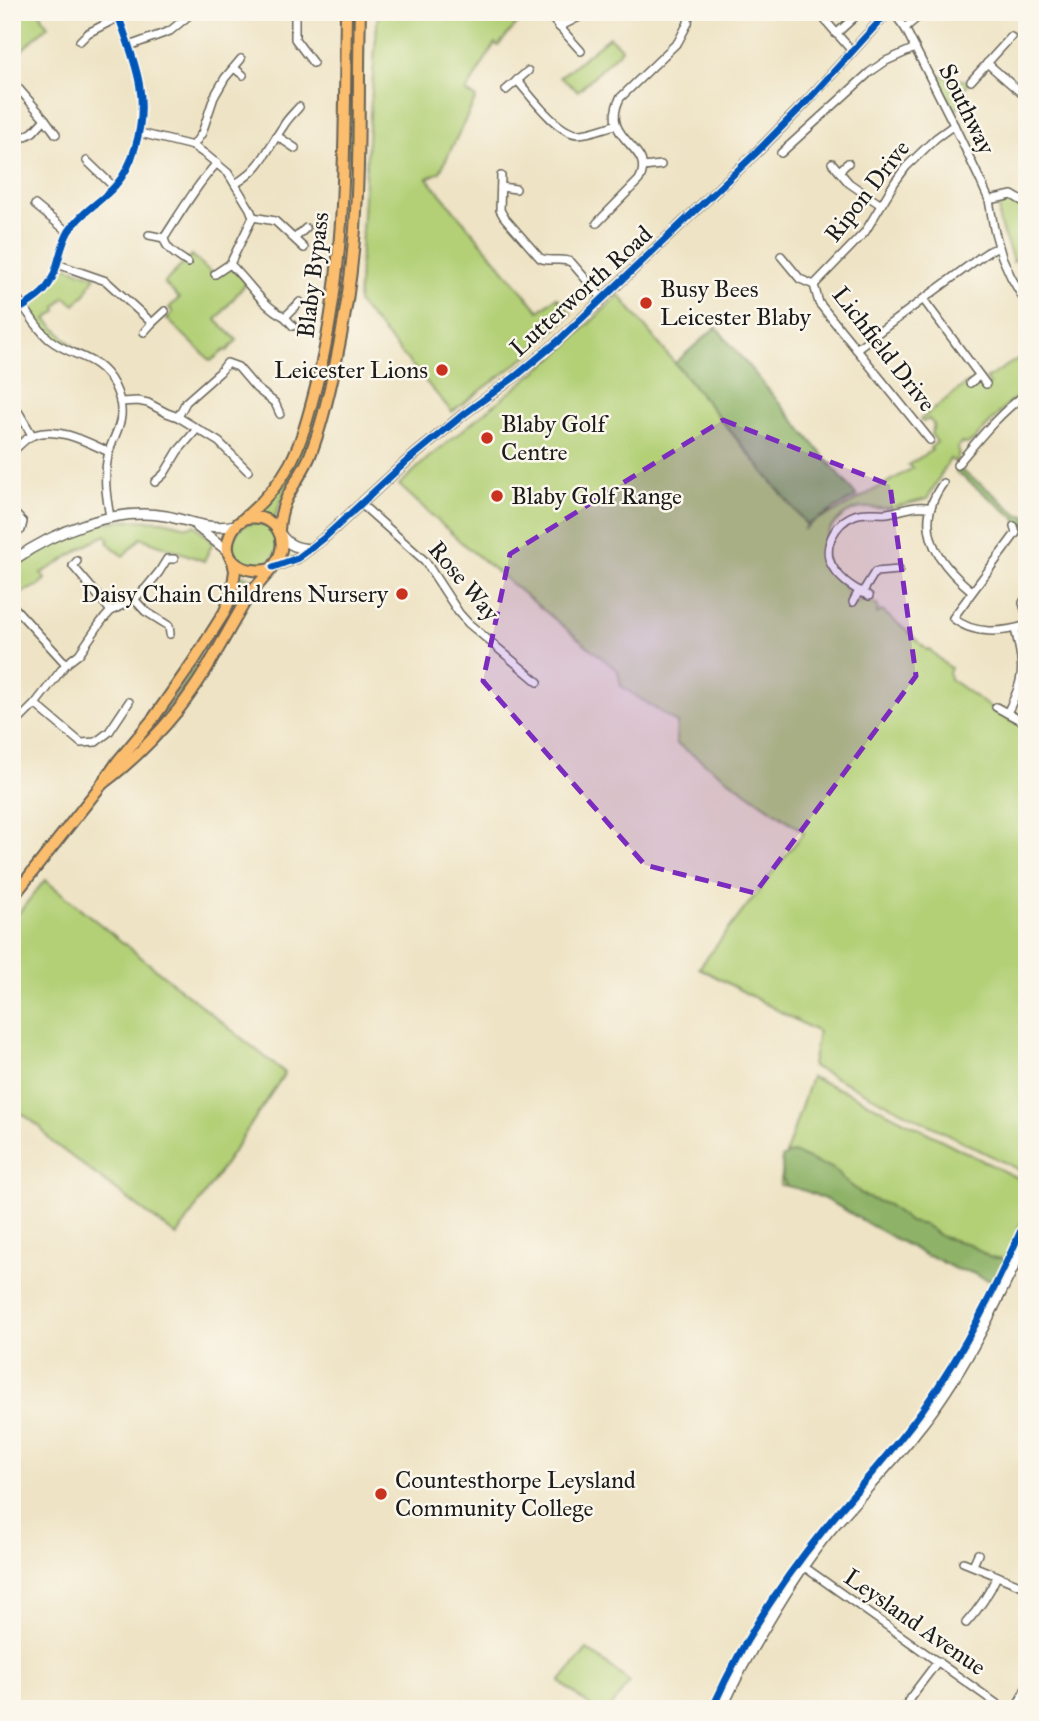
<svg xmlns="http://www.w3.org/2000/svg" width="1039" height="1721" font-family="'IM FELL Great Primer',serif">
<rect width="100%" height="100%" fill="#fbf7ec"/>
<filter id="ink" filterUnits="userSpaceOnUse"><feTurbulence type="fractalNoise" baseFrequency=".0143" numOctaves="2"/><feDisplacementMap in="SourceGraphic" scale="14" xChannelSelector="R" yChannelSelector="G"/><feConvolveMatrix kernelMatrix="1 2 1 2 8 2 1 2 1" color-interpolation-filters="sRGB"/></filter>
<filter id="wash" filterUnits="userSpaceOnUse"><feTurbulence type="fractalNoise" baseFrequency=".00686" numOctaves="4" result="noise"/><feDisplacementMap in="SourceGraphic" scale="28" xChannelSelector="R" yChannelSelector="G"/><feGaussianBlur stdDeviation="1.57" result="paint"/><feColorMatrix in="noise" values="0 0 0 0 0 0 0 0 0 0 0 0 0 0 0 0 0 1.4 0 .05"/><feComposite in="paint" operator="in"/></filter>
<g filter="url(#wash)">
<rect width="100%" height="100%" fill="#eee3c4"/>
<g fill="#b3d077" stroke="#68764a" stroke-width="2">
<polygon points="12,12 41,12 42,18 48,26 12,59"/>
<polygon points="350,12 355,12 353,157 349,246 341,312 325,389 313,433 304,457 285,490 274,519 258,511 274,496 283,484 316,405 331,348 340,292 347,229 349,165"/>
<polygon points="378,12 523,12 521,19 498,46 495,43 466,92 476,98 440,172 427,178 539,311 557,297 571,314 527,356 452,412 358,303 365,179"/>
<polygon points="609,37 622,49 578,91 560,77"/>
<polygon points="935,75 968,81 967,85 963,90 968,95 955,111"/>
<path d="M 1008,200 L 1015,202 L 1027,211 L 1027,252 L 1013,262 C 1009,242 993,223 1001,203 Z"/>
<polygon points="192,255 207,269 215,274 230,264 247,282 216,320 237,340 227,351 225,350 211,361 167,319 173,312 169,308 179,298 164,283"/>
<polygon points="57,264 95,276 86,293 75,305 65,297 56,307 57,311 46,319 73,346 74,352 50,340 24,307 44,291"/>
<path d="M 619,295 L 807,525 L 803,530 L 815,520 L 835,512 L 913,468 L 908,465 L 932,450 L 930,448 L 937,442 L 931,434 L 934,425 L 929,419 L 923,422 L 920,420 L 921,419 L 968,382 L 977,383 L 986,387 L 990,384 L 986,379 L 1027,353 L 1027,390 L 1010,402 L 973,441 L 967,444 L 961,443 L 957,448 L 959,454 L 955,462 L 950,459 L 927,499 C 915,502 902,506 889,508 C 878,509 867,506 857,509 C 841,513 827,528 825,544 C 824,553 825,563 830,571 C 837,582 852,588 849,601 L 855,605 C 861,596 872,600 878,607 L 877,614 L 882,611 L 906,630 L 927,650 L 929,649 L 947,666 L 951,668 L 949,673 L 950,679 C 976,696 998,717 1027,726 L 1027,1174 L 812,1066 L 818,1032 L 699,968 L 804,832 L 676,743 L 677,723 L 621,686 L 618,671 L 463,544 L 399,485 L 428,458 L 554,357 Z"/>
<path d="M 129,520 L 162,521 L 188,527 L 195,525 L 213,542 L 204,561 L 141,538 L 123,556 L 107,542 L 109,539 L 106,535 C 83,545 63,562 41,573 L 45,579 L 38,586 L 25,591 L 12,603 L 12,561 L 94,521 L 111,522 Z"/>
<circle cx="255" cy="545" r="22"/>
<path d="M 242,575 L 255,580 L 251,584 L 210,654 L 207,649 C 222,625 237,603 242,575 Z"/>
<polygon points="202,656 205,661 157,722"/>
<polygon points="45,880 285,1073 177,1236 51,1141 40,1127 12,1106 12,921"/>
<path d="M 811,1077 L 851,1094 L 1027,1183 L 1027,1209 L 995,1282 C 933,1259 876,1226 818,1195 L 800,1188 L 780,1185 L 787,1150 Z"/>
<polygon points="587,1649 630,1682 609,1709 594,1709 560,1682"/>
</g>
<g fill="#8eb268" stroke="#556742" stroke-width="2">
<polygon points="716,327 857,496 807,525 675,363"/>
<polygon points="959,469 985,487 1019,515 1027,516 1027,532 1020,528 1014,517 956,472"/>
<path d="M 795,1153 L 817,1163 L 830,1167 L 839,1173 L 843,1179 L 866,1197 L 888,1205 L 910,1222 L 925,1225 L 942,1237 L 969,1244 L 989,1257 L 1005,1259 L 1009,1264 C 1006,1273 1001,1278 993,1282 L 970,1272 L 955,1269 L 933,1257 L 927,1256 C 908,1245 889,1236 870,1225 C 846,1210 815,1191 787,1186 L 782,1178 C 784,1171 781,1165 782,1158 L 788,1154 Z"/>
</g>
</g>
<g filter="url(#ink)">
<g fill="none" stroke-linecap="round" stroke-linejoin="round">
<defs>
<g id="minor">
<polyline points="295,12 295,39 313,63"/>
<polyline points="818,12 852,51"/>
<polyline points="893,12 905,28 954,125 981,182 989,200 994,229 1002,257 1011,277 1027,305"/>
<polyline points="547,13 581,51"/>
<polyline points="1025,23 1027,17"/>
<polyline points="559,27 589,12"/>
<polyline points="905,28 924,12"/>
<polyline points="836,34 860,12"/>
<polyline points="80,41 88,33 119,17"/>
<polyline points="129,46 170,31 193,12"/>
<polyline points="987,63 1027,98"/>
<polyline points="234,68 243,75"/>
<path d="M 517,80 C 530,95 558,134 578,134 C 590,134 603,128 615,125"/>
<polyline points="12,81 45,119 33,132 12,144"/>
<polyline points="971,81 1011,37"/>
<polyline points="506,90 528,71"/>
<polyline points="45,119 56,134"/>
<polyline points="140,133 193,146 205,154 228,173 250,209 253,217 230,264 215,274"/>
<polyline points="277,136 295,148"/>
<polyline points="193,146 202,133 214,97 225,78 241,59"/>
<polyline points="781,153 870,72 886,61 915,48"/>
<polyline points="87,161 114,187"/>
<polyline points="832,163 849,183 881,205"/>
<polyline points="643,167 661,165"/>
<polyline points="839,171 848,163"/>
<path d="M 501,176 L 500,210 L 504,217 L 540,258 C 550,263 560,257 571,262 L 603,299"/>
<path d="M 235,184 C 262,169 267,149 284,125 C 288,118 294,113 299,107"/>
<polyline points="501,187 516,189"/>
<polyline points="994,199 1012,195 1027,204"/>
<polyline points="35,205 68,232"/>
<polyline points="253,217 275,221 304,248"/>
<path d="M 597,223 L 639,180 C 658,146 598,142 620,98 L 678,42 L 688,23 L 689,12"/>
<polyline points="149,235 164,238"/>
<polyline points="295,238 306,228"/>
<polyline points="781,256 800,279 814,285 819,303 930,440"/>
<path d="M 188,263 C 178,256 166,250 164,238 C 181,212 196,186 217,163"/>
<polyline points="57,264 106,281 152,323 165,311"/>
<path d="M 230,264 C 250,283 260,304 285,317 L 300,302"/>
<polyline points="814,285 865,232 895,182 906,167 936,138 954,125"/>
<path d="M 12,292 C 26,307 34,326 49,339 C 72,358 98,354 114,385 C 119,395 122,405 121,416 C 120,429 112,440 109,452 C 103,475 106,495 110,517"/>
<polyline points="923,299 986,384"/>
<path d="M 23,307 C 31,302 39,297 45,290 C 59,273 58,249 69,231 C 81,212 101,202 115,186 C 125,175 131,162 135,148 C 151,95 134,61 117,12"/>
<polyline points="285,317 293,326"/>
<polyline points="144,332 152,323"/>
<polyline points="856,349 979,258 991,250 999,248"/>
<polyline points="970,383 979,376"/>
<polyline points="120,402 138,401 148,403 167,413 178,417 219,442 248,471"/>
<polyline points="12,405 19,413 32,435"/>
<polyline points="178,417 186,402 220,372 227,363 238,367 256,388 275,403 280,414"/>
<path d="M 12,452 C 18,447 26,437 34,435 C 58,426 87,442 109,452"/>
<path d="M 957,465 C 979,439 999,413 1027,393"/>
<polyline points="155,482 164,474 178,451 197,429"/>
<path d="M 943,483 C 912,526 936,562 972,591"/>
<polyline points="361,504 425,561 459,613 468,623 538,682"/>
<polyline points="12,511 23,522 21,530"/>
<path d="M 1014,526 L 1016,533 L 953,618 C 973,635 1003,633 1027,625"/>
<polyline points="77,561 73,566 111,611"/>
<polyline points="862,593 875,572 899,570"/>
<polyline points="1027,595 1023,603 1027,616"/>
<path d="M 869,596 C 855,589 843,582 834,569 C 820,550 834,523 855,515 C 865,511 876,514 887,513 C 903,511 915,504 931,508"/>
<polyline points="134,599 145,611 169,626 170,634"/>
<polyline points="853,602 859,591"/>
<polyline points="12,605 66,664"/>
<polyline points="35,704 81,743 96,742 109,732 129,702"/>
<polyline points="996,707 1018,719"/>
<path d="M 1007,713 C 1026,677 1024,667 1015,629"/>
<polyline points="13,732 18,721 35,704 66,664 79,654 101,622 111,611 134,599 146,588 159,572 167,559 174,559"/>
<polyline points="1027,1481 1024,1488 1027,1493"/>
<polyline points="963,1562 1027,1588"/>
<polyline points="973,1565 978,1554"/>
<polyline points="803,1566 1004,1709"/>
<path d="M 966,1623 C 979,1609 989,1594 997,1576"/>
<polyline points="905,1709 910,1698 938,1661"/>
<polyline points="1016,1709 1027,1686"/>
</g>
<g id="tertiary">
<polyline points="196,526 229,552"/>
<path d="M 281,535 C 289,546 298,548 310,549"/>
<path d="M 12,561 C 55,531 114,507 166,516 C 192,521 209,531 236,525"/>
<polyline points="273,567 298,558 323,539 407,461 464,414 516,376 557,342 757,152 808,100 888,12"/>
<path d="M 722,1709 C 735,1679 750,1652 767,1624 C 786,1592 805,1561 829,1532 C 857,1498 889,1467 916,1432 C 963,1375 995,1306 1027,1239"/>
</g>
<g id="primary">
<path d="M 242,520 C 261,504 278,486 290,464 C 303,439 310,410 317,383 C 348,261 344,137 346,12"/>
<path d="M 279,530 C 281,496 296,486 309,458 C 320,431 330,390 336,361 C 348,305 355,249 357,193 C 360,133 358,72 360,12"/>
<path d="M 102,784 C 130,763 156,737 178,710 C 206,675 225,635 248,597 C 258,582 278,567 281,550 C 284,535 276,522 261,518 C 254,517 246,517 241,521 C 236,524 233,529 231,533 C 218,562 246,575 270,569"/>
<polyline points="12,898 102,784 118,761 153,719 193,662 224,613 231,597 235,571 233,561"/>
</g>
</defs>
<use href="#minor" stroke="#666257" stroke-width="10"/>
<use href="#tertiary" stroke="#666257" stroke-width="12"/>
<use href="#primary" stroke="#666257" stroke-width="14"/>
<use href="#minor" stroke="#fff" stroke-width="7"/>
<use href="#tertiary" stroke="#fff" stroke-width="9"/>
<use href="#primary" stroke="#fbbd6e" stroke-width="10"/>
<defs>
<g id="cycleway">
<path d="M 23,307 C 31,302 39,297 45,290 C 59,273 58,249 69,231 C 81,212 101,202 115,186 C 125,175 131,162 135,148 C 151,95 134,61 117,12"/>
<polyline points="273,567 298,558 323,539 407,461 464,414 516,376 557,342 757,152 808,100 888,12"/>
<path d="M 712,1709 C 741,1644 780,1583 825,1528 C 857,1489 893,1451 923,1409 C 966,1349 997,1285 1027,1217"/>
</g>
</defs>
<use href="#cycleway" stroke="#fbf7ec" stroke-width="11"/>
<use href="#cycleway" stroke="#0057b8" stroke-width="7"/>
</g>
</g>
<path fill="#7b2cbf" fill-opacity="0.2" stroke="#7b2cbf" stroke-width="5" stroke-dasharray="14 9" stroke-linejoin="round" d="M 723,420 L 890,485 L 916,676 L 755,893 L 645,865 L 483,681 L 510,554 Z"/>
<g fill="#c8321e" stroke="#fbf7ec" stroke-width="2.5">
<circle cx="646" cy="303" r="7"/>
<circle cx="442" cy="370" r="7"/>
<circle cx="487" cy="438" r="7"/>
<circle cx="497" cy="496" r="7"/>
<circle cx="402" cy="594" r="7"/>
<circle cx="381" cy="1494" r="7"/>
</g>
<g text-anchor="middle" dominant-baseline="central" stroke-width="5" stroke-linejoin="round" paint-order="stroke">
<g font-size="24" fill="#1c1c1c" stroke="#fbf7ec">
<text transform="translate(967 109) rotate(64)">Southway</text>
<text transform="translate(867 191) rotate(-52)">Ripon Drive</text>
<text transform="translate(313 275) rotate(-83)">Blaby Bypass</text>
<text transform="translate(581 291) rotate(-42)">Lutterworth Road</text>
<text transform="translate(884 349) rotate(52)">Lichfield Drive</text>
<text transform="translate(464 581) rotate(50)">Rose Way</text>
<text transform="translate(915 1622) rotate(35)">Leysland Avenue</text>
</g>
<g font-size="24" fill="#1c1c1c" stroke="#fbf7ec" text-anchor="start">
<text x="660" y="289">Busy Bees<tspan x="660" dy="28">Leicester Blaby</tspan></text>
<text x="428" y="370" text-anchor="end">Leicester Lions</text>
<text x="501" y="424">Blaby Golf<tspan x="501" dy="28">Centre</tspan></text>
<text x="511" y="496">Blaby Golf Range</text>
<text x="388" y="594" text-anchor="end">Daisy Chain Childrens Nursery</text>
<text x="395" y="1480">Countesthorpe Leysland<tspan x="395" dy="28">Community College</tspan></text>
</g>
</g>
<rect width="1039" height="1721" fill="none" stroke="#fbf7ec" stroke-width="42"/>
</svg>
